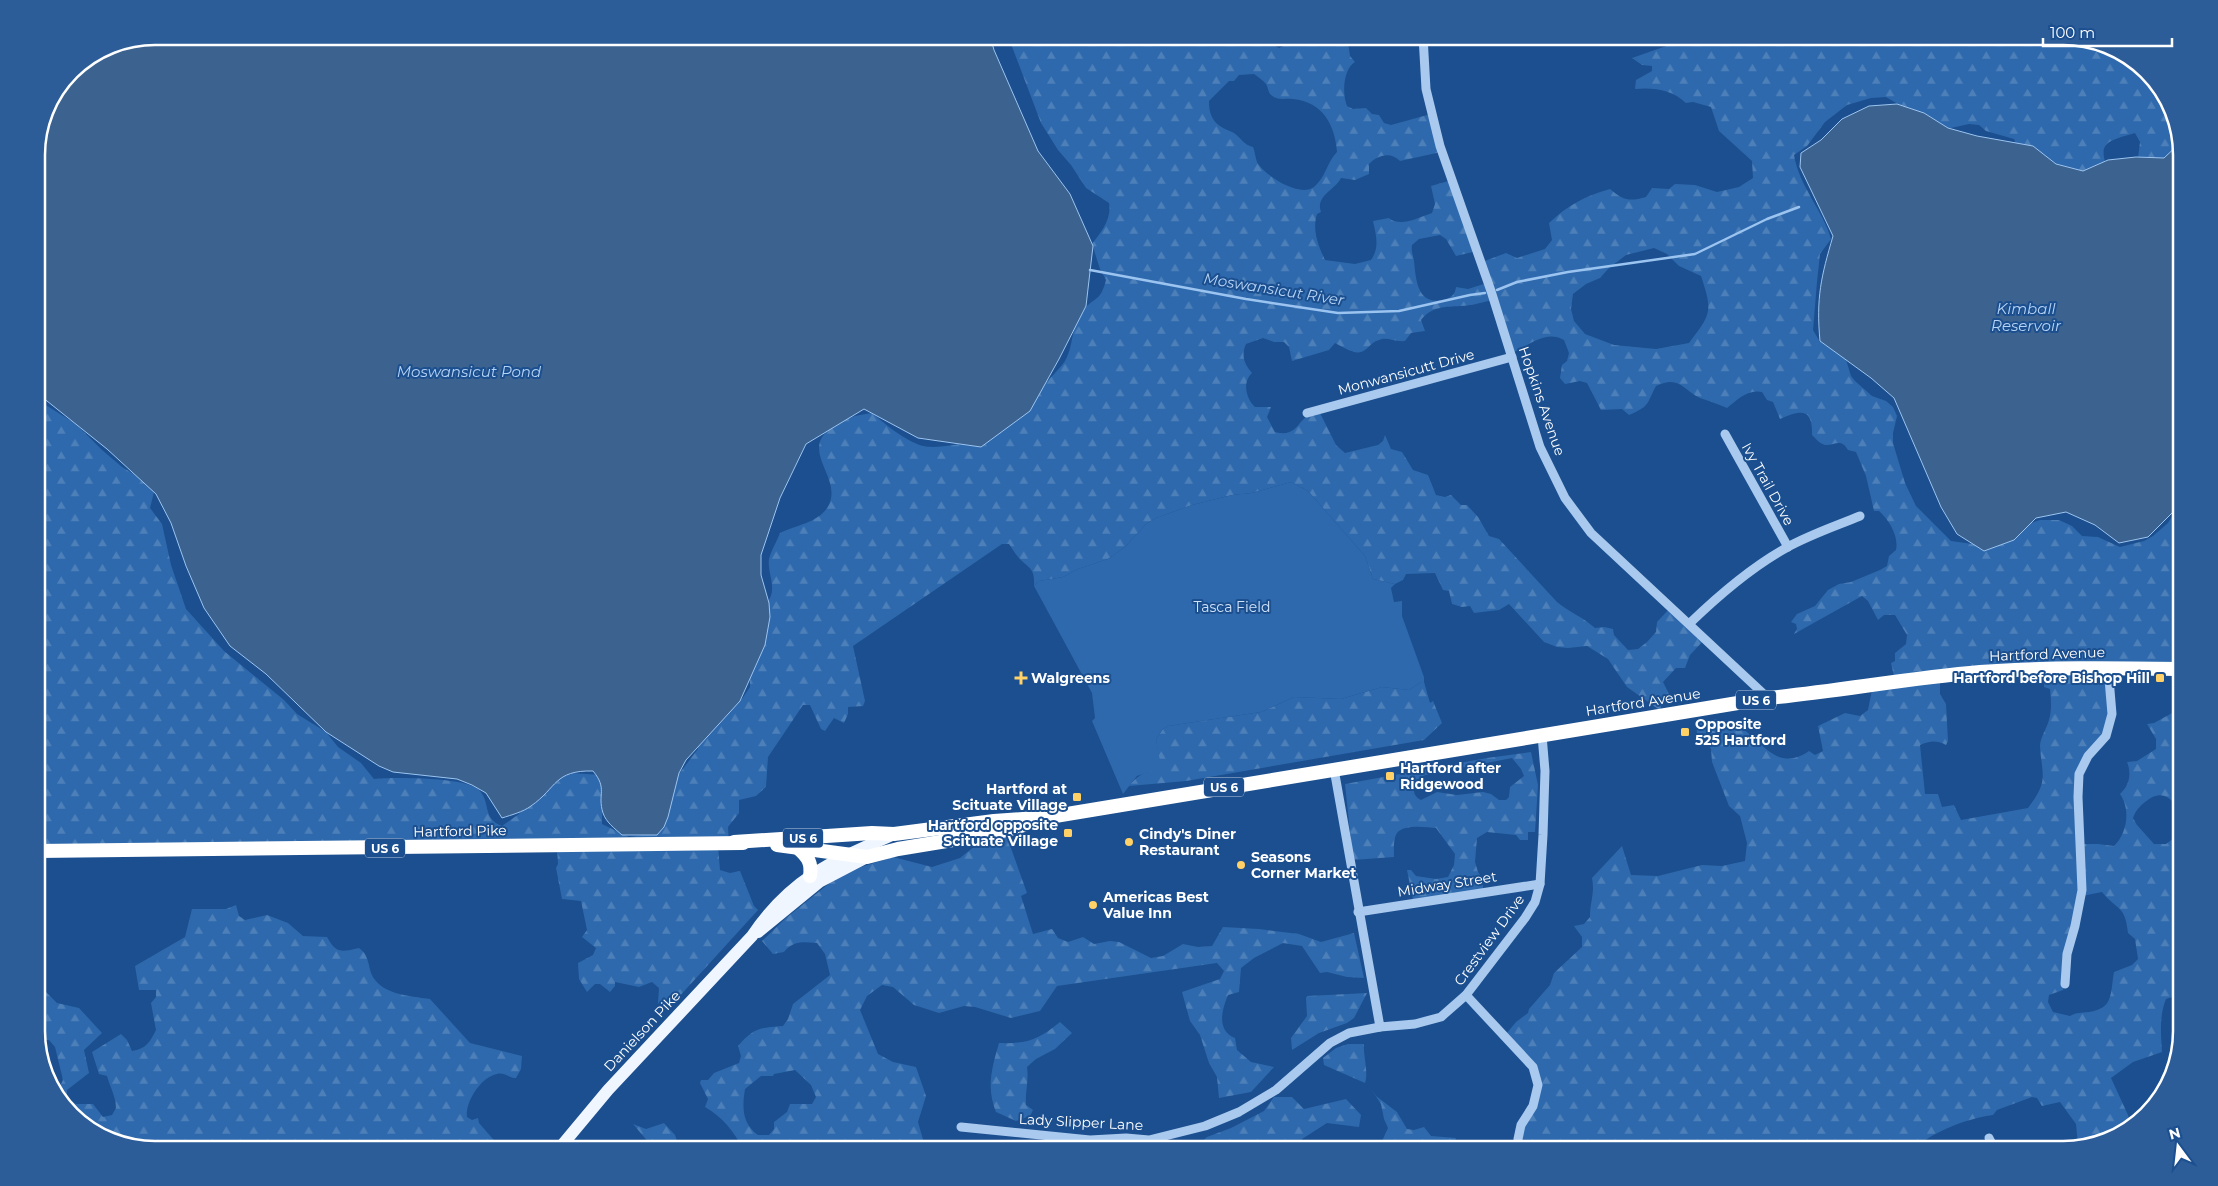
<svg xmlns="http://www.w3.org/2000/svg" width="2218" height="1186" font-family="Montserrat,sans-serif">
<defs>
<pattern id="forest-firs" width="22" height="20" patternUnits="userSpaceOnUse" patternTransform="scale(1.25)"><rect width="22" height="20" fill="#2e69ad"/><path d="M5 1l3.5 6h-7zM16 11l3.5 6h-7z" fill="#4d80b9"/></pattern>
</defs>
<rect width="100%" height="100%" fill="#1b4f8f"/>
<g fill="url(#forest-firs)" fill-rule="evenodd">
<path d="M 1008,36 L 1256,36 L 1279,48 L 1286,45 L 1291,36 L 1347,36 L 1350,56 L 1355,62 C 1343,69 1342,94 1347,106 L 1353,109 L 1366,108 L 1372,114 L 1379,115 L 1384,123 L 1391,125 L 1431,114 L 1441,152 L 1400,161 C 1391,151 1377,155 1369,164 L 1369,174 L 1355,180 L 1341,178 C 1335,190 1315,196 1321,212 L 1317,214 C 1312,230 1318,245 1325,260 L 1355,264 L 1371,260 C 1380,247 1376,235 1373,221 L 1389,218 C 1400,228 1420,217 1432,213 L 1435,204 L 1431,186 L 1452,180 L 1477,251 L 1456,256 L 1446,239 L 1440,235 L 1419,239 L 1412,245 C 1411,251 1413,255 1414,261 C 1416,280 1417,305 1443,300 C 1451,298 1455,295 1456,287 L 1468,289 L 1487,283 L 1482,262 L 1506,253 L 1517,258 L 1545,249 L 1552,240 L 1549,223 C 1568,205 1585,196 1610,189 C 1623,200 1629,202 1646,197 L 1652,188 L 1669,189 L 1675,184 L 1695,185 L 1717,192 L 1739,187 L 1753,178 L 1752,161 L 1719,131 L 1711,107 L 1693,102 L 1686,103 C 1673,90 1653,87 1635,89 L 1636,80 L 1652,71 L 1652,66 L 1642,65 L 1632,58 L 1672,44 L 1675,36 L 2063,36 L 2116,49 L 2162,89 L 2182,147 L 2182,163 L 2138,158 L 2140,142 L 2135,133 C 2101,143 2098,143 2110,178 L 2096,181 L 2018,149 L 2014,139 L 1986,131 L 1979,125 L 1969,124 L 1951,128 L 1939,128 L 1886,97 L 1871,98 L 1847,105 L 1825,122 L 1807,146 L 1794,155 C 1799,186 1822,209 1831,239 L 1820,254 L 1817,282 L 1813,330 L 1820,342 L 1826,338 L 1843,350 L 1851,376 L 1855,381 L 1872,396 L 1886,401 L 1893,407 L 1897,416 L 1893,433 L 1893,443 L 1905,483 L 1916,506 L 1951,541 L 1987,546 L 2031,523 L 2040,520 L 2059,520 L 2072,526 L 2082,536 L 2098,537 L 2120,547 L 2144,541 L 2153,536 L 2168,523 L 2182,501 L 2182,669 L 2113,667 L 2112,715 L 2107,733 L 2079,773 L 2080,844 L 2098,844 L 2114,846 C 2127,833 2131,810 2120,794 C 2129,786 2132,774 2127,762 L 2137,761 L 2156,749 L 2156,739 L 2147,724 L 2154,723 L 2174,712 L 2182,724 L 2182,817 C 2174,799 2163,787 2145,802 C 2139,807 2136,810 2133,818 L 2137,825 L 2154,844 L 2166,844 L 2182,832 L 2182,913 L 2178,918 L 2179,926 L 2182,929 L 2182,994 L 2166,999 C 2159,1016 2161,1034 2162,1052 L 2133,1062 L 2111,1078 L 2128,1115 L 2131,1127 L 2129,1130 L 2078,1145 L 2076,1124 L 2060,1102 L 2042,1106 L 2037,1098 L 2032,1097 L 1997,1110 L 1993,1115 C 1966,1119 1933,1131 1913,1150 L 1520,1150 L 1519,1138 L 1536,1087 L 1531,1070 L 1502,1039 L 1516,1022 L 1528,1013 L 1529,1009 L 1550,985 L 1554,973 L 1582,947 L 1582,937 L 1574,926 L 1584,924 L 1590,917 C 1590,901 1595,894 1592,878 L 1622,846 L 1631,875 L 1658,876 L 1702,865 L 1722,866 L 1745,861 L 1747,843 L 1740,816 L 1729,806 L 1712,762 L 1711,749 L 1704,738 L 1697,733 L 1696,721 C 1706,719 1720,718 1730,722 C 1759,732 1773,776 1809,751 L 1815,755 L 1823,751 L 1818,726 L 1845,713 L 1860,716 L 1868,710 L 1873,685 L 1895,681 L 1891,663 L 1895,661 L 1895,653 L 1906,644 L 1907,635 L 1895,615 L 1884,615 L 1878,620 L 1868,601 L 1862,596 L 1794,634 L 1797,629 L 1796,624 L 1791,622 L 1797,614 L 1815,606 L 1828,590 L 1839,584 L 1851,582 L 1880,570 L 1887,566 L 1889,556 L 1896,550 C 1899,536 1889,520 1879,511 L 1874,511 L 1866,476 L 1856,452 L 1848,450 C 1841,438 1836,445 1826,445 C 1821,445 1815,438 1812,435 C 1813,407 1800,410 1780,419 L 1773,402 L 1767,400 L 1762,392 C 1748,389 1738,399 1727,408 C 1718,404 1709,401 1700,398 C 1682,389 1679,375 1656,386 C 1646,405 1650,406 1629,415 L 1622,409 L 1601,410 L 1587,383 L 1580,381 L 1565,384 L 1560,378 L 1562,365 L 1567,361 L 1569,353 L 1564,340 C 1546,329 1528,346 1512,353 L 1493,300 C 1483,302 1471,306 1461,306 C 1445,307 1432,306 1421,320 L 1425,331 L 1411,333 L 1405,341 C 1396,342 1389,338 1382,339 C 1371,342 1372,345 1365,350 C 1357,357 1343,347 1335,343 L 1329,350 L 1292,361 L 1289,347 L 1284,342 L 1274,342 L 1263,338 L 1246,344 C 1241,355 1244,364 1252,373 C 1242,382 1246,399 1255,407 L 1271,407 L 1267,417 L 1275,432 C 1302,439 1296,412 1320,413 L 1336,445 L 1345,453 L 1378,445 L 1383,441 L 1385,435 L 1391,449 L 1402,452 L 1413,470 L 1428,475 L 1436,495 L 1445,497 L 1451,495 L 1461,505 L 1467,505 L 1478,517 L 1489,536 L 1499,539 L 1557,602 C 1569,612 1583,617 1595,628 L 1604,627 L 1613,629 L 1614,635 L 1628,650 L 1638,649 L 1647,642 L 1656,632 L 1657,622 L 1671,607 L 1705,639 L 1690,655 L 1685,668 L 1676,668 L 1663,682 L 1669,694 L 1661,703 L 1661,711 L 1627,687 L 1608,659 L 1587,646 L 1568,648 L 1557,647 L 1544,642 L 1509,604 L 1499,610 L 1474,613 L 1470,606 L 1462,607 L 1452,604 L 1449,591 L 1443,590 L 1435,573 L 1406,574 L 1403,580 L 1395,584 L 1373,579 L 1365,556 L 1308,491 L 1291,482 L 1252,493 L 1232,495 L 1192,505 L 1156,518 L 1146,524 L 1125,547 L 1108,559 L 1078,569 L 1063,577 L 1039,581 L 1034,586 C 1035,567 1029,569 1019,558 C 1015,554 1012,548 1009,544 L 1002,544 L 853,646 L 865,701 L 863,706 L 848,707 L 848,714 L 844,723 L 834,718 L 825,731 L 821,729 L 810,705 L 803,705 L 768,757 L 766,787 L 756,796 L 739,800 L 739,813 L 728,827 L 729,844 L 718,846 L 720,870 L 730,873 L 740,871 L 754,906 L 758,910 L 667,1010 L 658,1003 L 659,988 L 652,982 L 639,987 L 615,982 L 615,986 L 610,992 L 600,984 L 595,984 L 587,992 L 579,979 L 578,963 L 593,955 L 596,948 L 582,937 L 587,930 L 581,901 L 562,899 L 556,868 L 558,864 L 557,848 L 37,855 L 36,399 L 76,424 L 102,450 L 122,467 L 149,483 L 154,492 L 150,508 L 162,524 L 171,565 L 186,609 L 224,651 L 284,700 L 297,714 L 326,732 L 338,747 L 361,763 L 374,779 C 392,777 467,777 479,790 C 491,802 482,819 502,826 L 519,814 L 536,791 L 544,786 L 571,773 L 602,775 L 602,824 L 629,837 L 656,833 L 669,787 L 698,749 L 697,740 L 703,730 L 742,699 L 750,687 L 750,674 L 766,604 C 779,589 767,575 769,559 C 771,551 777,541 780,533 C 796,525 817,523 827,508 C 846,479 797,452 832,427 C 847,417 854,416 872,413 C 885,424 905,441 923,446 C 934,449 964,444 976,440 C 990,435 1060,373 1066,359 C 1074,344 1071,326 1082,312 C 1093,296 1100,304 1106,280 L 1100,269 L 1092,244 C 1101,232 1112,219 1109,203 L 1086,188 L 1071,165 L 1058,150 L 1041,123 ZM 1254,74 C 1258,77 1263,80 1266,84 C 1268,87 1268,92 1271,95 C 1278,101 1285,98 1293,99 C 1323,102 1335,125 1337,152 C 1327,162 1326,177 1314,187 C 1299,198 1264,175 1257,162 C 1255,157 1255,151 1253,147 C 1244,145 1241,138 1234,133 C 1231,131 1226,130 1223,128 C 1212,122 1209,113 1209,101 L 1229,81 L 1234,81 L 1239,75 ZM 1654,248 L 1667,254 L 1679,266 L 1701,276 C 1713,312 1711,314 1689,343 L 1656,349 L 1614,345 L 1585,334 L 1574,321 L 1571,309 L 1573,294 L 1586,284 L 1600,278 L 1608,269 L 1626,255 ZM 2044,669 L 2044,687 L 2050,689 C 2051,699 2052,710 2049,720 C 2047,728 2040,738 2040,746 C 2042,777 2049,780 2028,808 L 1961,820 L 1954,805 L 1942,807 L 1938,794 L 1925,794 L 1920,745 C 1930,741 1936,740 1946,745 L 1948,741 L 1946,704 L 1940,694 L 1940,676 ZM 2102,892 C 2117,911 2125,904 2128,933 L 2135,939 L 2138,959 L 2132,965 L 2114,972 C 2110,994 2114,1008 2089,1012 C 2081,1013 2077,1012 2070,1016 L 2053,1012 L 2048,1002 L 2049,995 L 2063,990 L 2065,984 L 2082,896 Z"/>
<path d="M 1421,682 L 1424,682 L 1430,703 L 1433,701 L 1442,723 L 1424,740 L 1186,781 L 1129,786 C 1149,760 1163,784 1156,739 L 1163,729 L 1168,726 L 1261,712 L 1294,697 L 1341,699 L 1382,687 L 1409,690 Z"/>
<path d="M 1531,752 L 1538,785 L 1535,832 L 1528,832 L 1528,840 L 1520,840 L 1516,835 L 1487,832 L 1477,838 L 1475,862 L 1478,872 L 1483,879 L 1483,896 L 1414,905 L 1407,870 L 1411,870 L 1416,876 L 1436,879 L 1448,877 L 1454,865 L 1455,854 L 1436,828 C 1426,827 1404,824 1397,833 C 1393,839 1394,849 1394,857 L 1353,860 L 1345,784 L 1487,758 ZM 1512,758 L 1521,769 L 1524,776 L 1510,787 L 1509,797 L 1506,800 L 1499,800 L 1491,794 L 1483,792 L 1457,795 L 1437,792 L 1421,800 C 1408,793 1415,781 1425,775 Z"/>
<path d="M 1007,837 L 1027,893 L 1021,896 L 1033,934 L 1052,929 L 1058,938 L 1068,942 L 1083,937 L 1094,944 L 1110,941 L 1119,942 L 1151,958 L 1163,956 L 1183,944 L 1198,947 L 1212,946 L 1223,927 L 1259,929 L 1299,934 L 1321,942 L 1354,933 L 1364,978 L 1347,977 L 1327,972 L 1320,973 L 1302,946 L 1283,943 L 1254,958 L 1241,968 L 1239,992 L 1228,995 C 1222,1010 1216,1030 1235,1038 L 1237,1050 L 1251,1062 L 1274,1067 L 1251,1092 L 1219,1098 L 1217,1077 L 1209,1063 L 1200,1035 L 1190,1021 L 1182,992 L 1220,979 L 1224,971 L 1217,963 L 1057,986 L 1040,1011 L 1011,1018 L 975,1007 L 964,1006 L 939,1013 L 914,1005 L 893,987 L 882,985 L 867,996 L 860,1010 L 878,1054 L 893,1062 L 916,1067 L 926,1096 L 918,1122 L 926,1150 L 744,1150 C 733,1131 724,1118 705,1107 L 708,1099 L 700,1083 L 701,1080 L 708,1080 L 714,1073 L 739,1063 L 741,1056 L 738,1046 C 754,1028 759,1028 783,1026 L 788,1019 L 793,1004 L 830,975 L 825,954 L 817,943 C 804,942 793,940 784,952 L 773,954 L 762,941 L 786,918 L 831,882 L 861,867 L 893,857 L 932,867 L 960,858 L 980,842 ZM 795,1070 L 811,1085 L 816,1097 L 812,1104 L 790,1104 L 787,1112 L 774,1122 L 774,1129 L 769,1135 L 758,1135 C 742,1123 742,1108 745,1089 L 761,1076 L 773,1076 L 774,1074 Z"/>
<path d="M 236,905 L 239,916 L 245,920 L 267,915 L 288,923 L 303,936 L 327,937 C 336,954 342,952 359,948 C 368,954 368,963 371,973 C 380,995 410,996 430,999 L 470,1043 L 522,1056 L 521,1069 L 516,1078 C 509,1078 504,1072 497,1074 C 481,1077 465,1102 467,1117 L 472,1120 L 478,1118 L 479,1123 L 499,1146 L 493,1150 C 484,1137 470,1140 459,1150 L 155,1150 L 102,1137 L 56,1097 L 54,1091 L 60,1086 L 63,1080 L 55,1047 L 49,1040 L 37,1038 L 37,954 L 45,971 L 45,991 L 57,1003 L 79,1008 L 102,1033 L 84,1050 L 89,1073 L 67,1090 L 67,1098 L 76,1104 L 93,1104 L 103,1117 L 112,1115 L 116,1108 C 116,1097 110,1087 107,1076 L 99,1074 L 92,1052 L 121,1034 L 127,1040 L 132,1051 C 146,1049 150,1042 156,1030 L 151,1003 L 156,997 L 156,990 L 139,990 L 135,966 L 185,937 L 192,909 L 226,909 Z"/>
<polygon points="1367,993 1354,1018 1347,1023 1319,1033 1292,1050 1291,1038 1307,1016 1306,998 1307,996"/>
<path d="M 1060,1022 L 1072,1033 L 1055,1049 L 1036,1059 L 1027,1067 C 1029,1081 1025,1092 1026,1105 L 1033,1110 L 1030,1116 L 1016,1121 L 996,1112 C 986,1088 992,1067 999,1043 C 1027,1044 1038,1040 1060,1022 Z"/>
<path d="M 1348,1044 L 1364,1044 C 1363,1055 1369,1074 1365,1083 L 1324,1065 L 1323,1058 L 1336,1048 Z"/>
<polygon points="1371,1089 1376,1096 1397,1112 1407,1129 1414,1130 1424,1127 1431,1136 1456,1138 1452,1150 1373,1150 1382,1141 1388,1128 1384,1119 1381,1104"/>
<polygon points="1274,1097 1292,1097 1304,1109 1346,1099 1361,1115 1359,1127 1327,1123 1302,1139 1301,1150 1193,1150 1207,1137 1231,1128 1264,1111"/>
<polygon points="664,1123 675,1135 680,1150 655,1150 633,1124 646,1129"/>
</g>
<polygon fill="#2e69ad" points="1291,482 1308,491 1365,556 1373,579 1395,584 1391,588 1394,602 1402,601 1402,616 1424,677 1424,682 1421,682 1409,690 1382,687 1341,699 1294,697 1261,712 1168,726 1163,729 1156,739 1160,761 1155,770 1137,776 1123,794 1092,721 1095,718 1092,693 1034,586 1039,581 1063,577 1078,569 1108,559 1125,547 1146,524 1156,518 1192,505 1232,495 1252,493"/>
<g fill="#3c6290" stroke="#9cc4f0">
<path d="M 155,36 L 990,36 L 994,50 L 1038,151 L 1070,194 L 1093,246 L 1086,306 L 1059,359 L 1030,411 L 981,447 L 918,438 L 864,409 L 806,444 L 780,498 L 761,555 L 761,575 L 769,603 L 770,617 L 765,645 L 740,701 L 686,760 L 679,773 L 668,817 L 664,827 L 657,835 L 622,835 C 614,828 606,822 603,813 C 597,794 608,789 593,771 C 554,770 557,788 531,806 C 523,812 511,815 502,818 L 486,793 L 472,785 L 457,779 L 393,772 L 379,766 L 326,732 L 266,674 L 230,646 L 204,608 L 186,566 L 171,523 L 156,494 L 107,449 L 37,393 L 36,147 L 45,109 L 71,71 L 110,45 Z"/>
<path d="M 1897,104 L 1924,113 L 1948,128 L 1977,136 L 2033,146 L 2056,164 L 2083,171 L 2108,160 L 2136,157 L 2164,158 L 2180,143 L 2182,503 L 2148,537 L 2119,543 L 2095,525 L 2066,512 L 2036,518 L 2014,540 L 1984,551 L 1957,534 L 1941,507 L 1894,398 L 1871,378 L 1820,341 C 1816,298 1821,277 1833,236 L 1800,167 L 1801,153 L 1821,140 L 1842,119 L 1869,106 Z"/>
</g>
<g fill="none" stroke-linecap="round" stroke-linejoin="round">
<g stroke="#9cc4f0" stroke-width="2.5">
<polyline points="1090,270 1246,299 1338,313 1399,311 1470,295 1485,293"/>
<polyline points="1497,290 1517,282 1568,272 1695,254 1767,219 1799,207"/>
</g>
<g stroke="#a9c9ee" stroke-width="9">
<polyline points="1423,36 1426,89 1440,146 1491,291 1540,447 1565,498 1591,533 1768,698"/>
<polyline points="1307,413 1512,357"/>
<polyline points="1725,434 1788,547"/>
<path d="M 1690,623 C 1719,595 1750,568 1786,548 C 1809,535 1836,526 1860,516"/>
<polyline points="1334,769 1380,1027 1415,1024 1441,1017 1466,995 1525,918 1535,902 1540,884 1543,835 1545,771 1542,735"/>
<polyline points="1358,912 1540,884"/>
<polyline points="2065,984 2067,954 2075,926 2082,890 2078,797 2079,774 2088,756 2106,736 2112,714 2108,667"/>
<polyline points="1466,995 1533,1067 1538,1085 1533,1106 1521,1125 1518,1139 1519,1150"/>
<polyline points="961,1127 1090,1140 1126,1138 1149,1140 1205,1126 1239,1112 1276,1090 1330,1043 1349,1033 1380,1027"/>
<polyline points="1989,1138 1995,1150"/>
</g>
<g stroke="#f0f6ff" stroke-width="12">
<polyline points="758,932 819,882 867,857"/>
<path d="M 558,1150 L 608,1090 L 752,936 C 791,878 833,861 894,834"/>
</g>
<g stroke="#fff" stroke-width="14">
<path d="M 734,842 L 872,833 L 894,834 L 994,821 L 1049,817 L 1768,698 C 1839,691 1909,678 1980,672 C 2047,667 2114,668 2182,669"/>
<polyline points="777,845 867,857 898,849 995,833 1024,825"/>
<path d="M 799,849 C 808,857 812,863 810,876"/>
<polyline points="37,851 743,843"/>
</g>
</g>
<g fill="#ffd166" stroke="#1b4f8f" stroke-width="2">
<path d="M1018.5 670.5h5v5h5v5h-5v5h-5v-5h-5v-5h5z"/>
<rect x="2155" y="673" width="10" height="10" rx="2.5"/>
<rect x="1680" y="727" width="10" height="10" rx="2.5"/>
<rect x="1385" y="771" width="10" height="10" rx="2.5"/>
<rect x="1072" y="792" width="10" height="10" rx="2.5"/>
<rect x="1063" y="828" width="10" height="10" rx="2.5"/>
<circle cx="1129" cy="842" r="5"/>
<circle cx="1241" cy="865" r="5"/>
<circle cx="1093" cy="905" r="5"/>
</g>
<g text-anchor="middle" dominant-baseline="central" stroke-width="4" stroke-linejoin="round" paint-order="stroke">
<g fill="#1b4f8f" stroke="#bbcadd" stroke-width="1">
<rect x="1736" y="690.5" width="40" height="19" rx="4"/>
<rect x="1204" y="777.5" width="40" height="19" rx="4"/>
<rect x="783" y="828.5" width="40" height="19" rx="4"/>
<rect x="365" y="838.5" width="40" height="19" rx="4"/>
</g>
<g font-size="12" font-weight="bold" fill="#fff">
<text x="1756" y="700">US 6</text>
<text x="1224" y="787">US 6</text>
<text x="803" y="838">US 6</text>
<text x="385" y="848">US 6</text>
</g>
<g font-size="14" fill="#fff" stroke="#1b4f8f">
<text transform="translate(1406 372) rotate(-15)">Monwansicutt Drive</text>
<text transform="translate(1542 401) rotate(71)">Hopkins Avenue</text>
<text transform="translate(1768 484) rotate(61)">Ivy Trail Drive</text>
<text transform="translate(2047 654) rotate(-2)">Hartford Avenue</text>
<text transform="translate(1643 702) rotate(-9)">Hartford Avenue</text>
<text transform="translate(460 831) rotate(-1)">Hartford Pike</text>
<text transform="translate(1447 884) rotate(-9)">Midway Street</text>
<text transform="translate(1489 940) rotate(-54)">Crestview Drive</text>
<text transform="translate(642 1031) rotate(-47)">Danielson Pike</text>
<text transform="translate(1081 1122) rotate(3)">Lady Slipper Lane</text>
</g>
<g font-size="14" fill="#cfe3fa" stroke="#1b4f8f">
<text x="1232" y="607">Tasca Field</text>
</g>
<g font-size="14" font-weight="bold" fill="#fff" stroke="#1b4f8f" text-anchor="start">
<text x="1031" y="678">Walgreens</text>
<text x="2150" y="678" text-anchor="end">Hartford before Bishop Hill</text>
<text x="1695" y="724">Opposite<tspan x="1695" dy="16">525 Hartford</tspan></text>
<text x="1400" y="768">Hartford after<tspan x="1400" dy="16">Ridgewood</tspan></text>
<text x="1067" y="789" text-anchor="end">Hartford at<tspan x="1067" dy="16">Scituate Village</tspan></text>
<text x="1058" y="825" text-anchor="end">Hartford opposite<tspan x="1058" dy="16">Scituate Village</tspan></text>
<text x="1139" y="834">Cindy's Diner<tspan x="1139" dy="16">Restaurant</tspan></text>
<text x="1251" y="857">Seasons<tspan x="1251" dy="16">Corner Market</tspan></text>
<text x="1103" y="897">Americas Best<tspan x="1103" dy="16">Value Inn</tspan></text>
</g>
<g font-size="15" font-style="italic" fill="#b5d3f5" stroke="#1b4f8f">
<text transform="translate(1274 289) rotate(9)">Moswansicut River</text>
<text x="2026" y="308">Kimball<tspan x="2026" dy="17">Reservoir</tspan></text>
<text x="469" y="371">Moswansicut Pond</text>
</g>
</g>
<path d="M0 0H2218V1186H0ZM155 45H2063A110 110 0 0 1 2173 155V1031A110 110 0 0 1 2063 1141H155A110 110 0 0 1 45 1031V155A110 110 0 0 1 155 45Z" fill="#2d5d98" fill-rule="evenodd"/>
<path fill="none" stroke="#fff" stroke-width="2.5" d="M155 45H2063A110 110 0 0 1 2173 155V1031A110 110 0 0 1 2063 1141H155A110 110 0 0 1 45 1031V155A110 110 0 0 1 155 45Z"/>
<g transform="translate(2178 1146) rotate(345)" stroke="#1b4f8f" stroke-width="4" paint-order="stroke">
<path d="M0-4L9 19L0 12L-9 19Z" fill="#ffffff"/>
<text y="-8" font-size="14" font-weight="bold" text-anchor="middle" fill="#ffffff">N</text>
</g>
<path d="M2043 38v8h129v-8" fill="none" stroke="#ffffff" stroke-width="2.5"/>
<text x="2050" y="38" font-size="15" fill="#ffffff" stroke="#1b4f8f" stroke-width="4" paint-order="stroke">100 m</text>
</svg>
